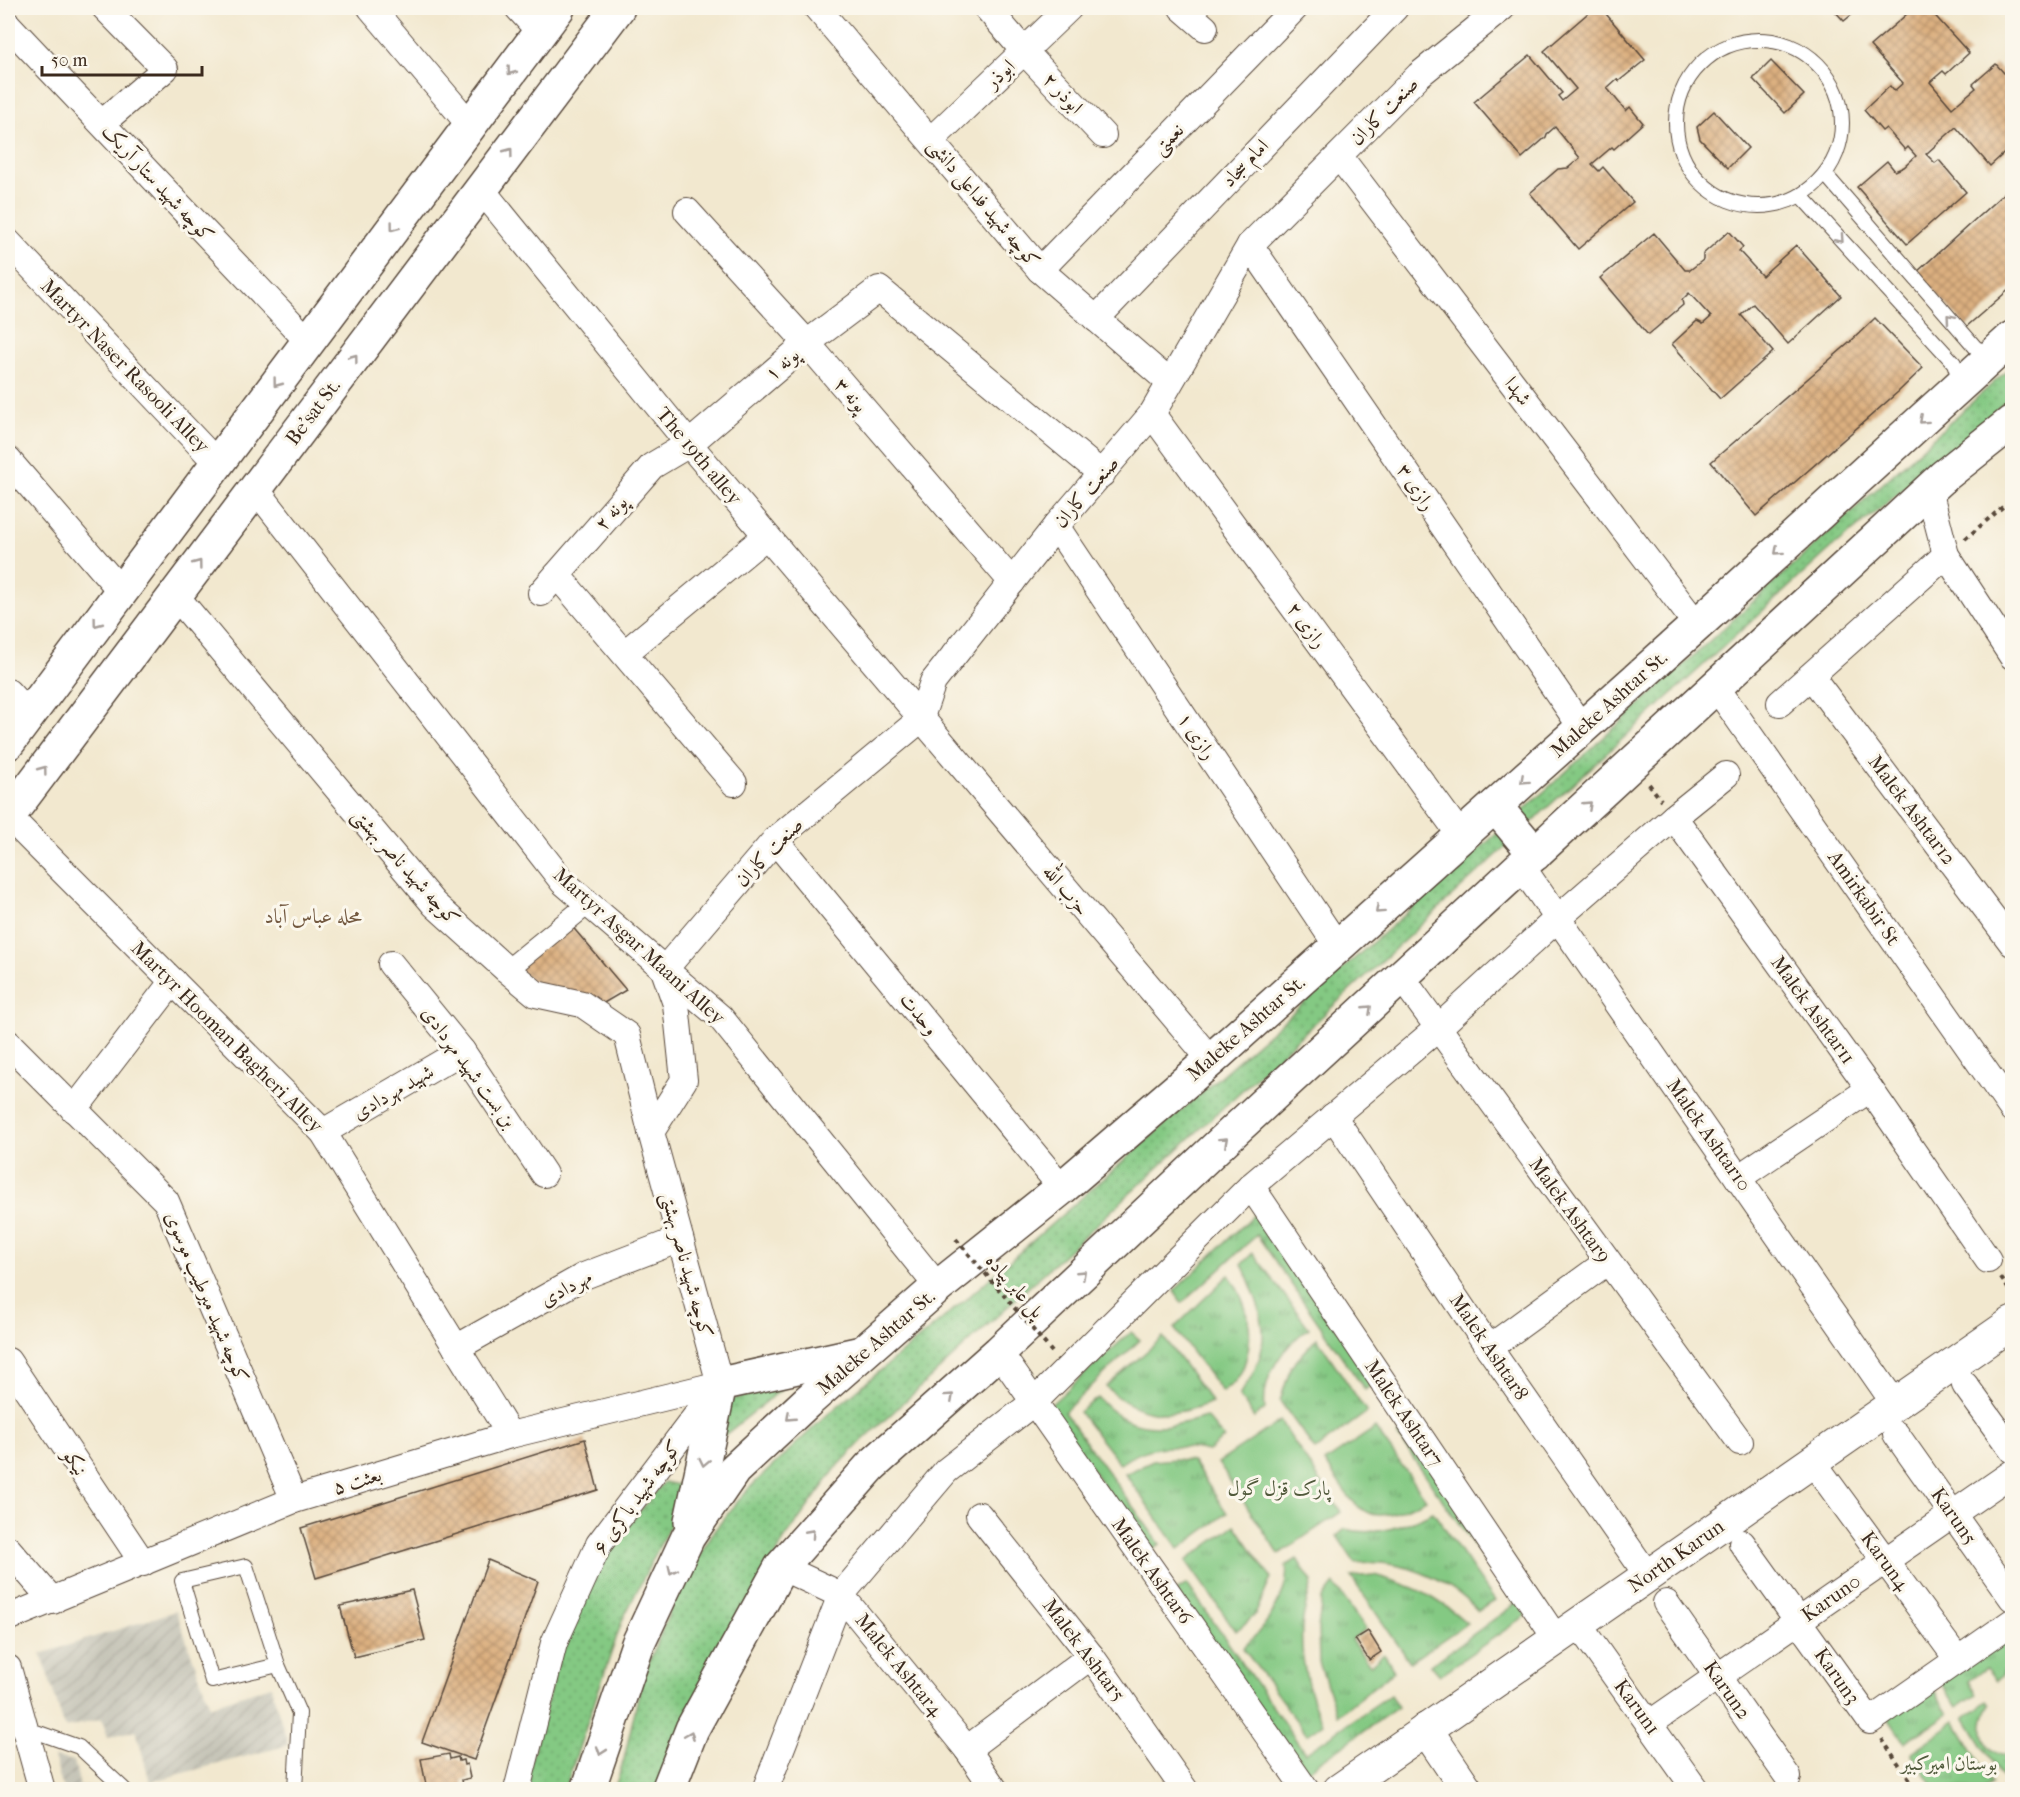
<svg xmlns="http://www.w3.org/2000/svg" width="2020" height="1797" font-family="'IM FELL French Canon',Amiri,serif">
<defs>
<pattern id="industrial-furrows" width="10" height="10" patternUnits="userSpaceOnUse" patternTransform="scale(1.5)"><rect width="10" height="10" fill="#c6c5b8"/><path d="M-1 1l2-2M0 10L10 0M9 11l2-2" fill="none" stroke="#aba99e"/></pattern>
<pattern id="grass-dots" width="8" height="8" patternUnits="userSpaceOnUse" patternTransform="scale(1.5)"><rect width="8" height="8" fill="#84c983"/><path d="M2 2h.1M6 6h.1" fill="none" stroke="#6da36b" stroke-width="1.8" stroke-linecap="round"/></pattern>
<pattern id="park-tufts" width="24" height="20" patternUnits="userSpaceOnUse" patternTransform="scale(1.5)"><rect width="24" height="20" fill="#84c983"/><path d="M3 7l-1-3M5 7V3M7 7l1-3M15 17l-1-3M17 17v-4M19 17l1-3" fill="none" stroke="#6da36b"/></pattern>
<pattern id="building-cross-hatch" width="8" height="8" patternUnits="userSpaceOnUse" patternTransform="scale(1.5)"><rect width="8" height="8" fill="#dcb080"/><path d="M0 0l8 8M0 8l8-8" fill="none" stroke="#b48f68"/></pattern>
</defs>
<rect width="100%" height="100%" fill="#fbf7ec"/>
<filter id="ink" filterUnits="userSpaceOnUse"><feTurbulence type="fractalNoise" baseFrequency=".0167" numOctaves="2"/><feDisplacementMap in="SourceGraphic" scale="12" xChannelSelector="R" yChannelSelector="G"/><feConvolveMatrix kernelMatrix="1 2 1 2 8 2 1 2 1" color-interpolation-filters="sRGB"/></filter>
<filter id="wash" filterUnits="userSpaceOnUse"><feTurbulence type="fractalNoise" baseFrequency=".008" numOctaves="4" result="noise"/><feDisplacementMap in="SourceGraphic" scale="24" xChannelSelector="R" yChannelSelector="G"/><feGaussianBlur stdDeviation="1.35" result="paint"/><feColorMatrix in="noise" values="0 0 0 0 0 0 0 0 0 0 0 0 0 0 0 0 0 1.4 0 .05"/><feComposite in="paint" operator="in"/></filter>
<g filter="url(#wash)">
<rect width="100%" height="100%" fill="#f2e8cf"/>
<g fill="url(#industrial-furrows)">
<polygon points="176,1611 210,1706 271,1686 288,1745 150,1782 136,1730 108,1737 102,1719 65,1728 41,1654"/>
<polygon points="54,1757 74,1761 80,1787 88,1786 88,1789 63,1789"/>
</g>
<g fill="url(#grass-dots)" stroke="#607a50" stroke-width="1.5">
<polygon points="2012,366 2012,395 1959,444 1827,552 1525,828 1515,818"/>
<polygon points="1502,829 1513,840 862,1441 836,1468 784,1540 660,1789 614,1790 624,1759 642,1679 679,1589 714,1531 747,1490 827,1415 964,1301"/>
<polygon points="786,1386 721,1438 729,1400"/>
<polygon points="664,1482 689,1487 622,1621 565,1789 523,1790 564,1639 605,1553"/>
</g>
<g fill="url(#park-tufts)" stroke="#607a50" stroke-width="1.5">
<polygon points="1256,1213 1375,1382 1365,1390 1257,1235 1182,1303 1174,1291"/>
<path d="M 1253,1253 L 1309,1328 C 1284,1346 1261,1376 1265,1409 L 1254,1418 L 1239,1396 C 1276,1344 1265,1318 1242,1264 Z"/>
<path d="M 1229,1275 C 1246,1300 1255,1329 1246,1359 C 1244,1366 1241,1374 1236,1380 C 1233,1384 1227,1388 1222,1392 L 1174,1328 Z"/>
<polygon points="1131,1332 1140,1340 1064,1412 1160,1544 1150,1551 1048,1407"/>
<path d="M 1163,1337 L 1212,1402 C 1170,1419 1140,1418 1106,1387 Z"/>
<polygon points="1317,1338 1367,1412 1315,1450 1280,1401 1291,1367"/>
<path d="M 1098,1398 C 1129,1433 1165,1430 1206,1417 L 1224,1438 L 1208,1451 C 1177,1444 1147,1444 1120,1464 L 1079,1412 Z"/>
<path d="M 1375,1428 L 1426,1499 C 1365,1532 1358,1511 1325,1462 Z"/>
<polygon points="1407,1428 1534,1610 1440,1675 1431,1665 1515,1604 1397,1435"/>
<polygon points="1175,1459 1192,1461 1227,1513 1179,1549 1125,1474 1153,1461"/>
<path d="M 1433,1512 L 1495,1601 L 1478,1611 C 1448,1578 1399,1558 1355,1563 L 1337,1536 L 1345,1529 C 1376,1537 1405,1526 1433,1512 Z"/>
<polygon points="1235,1525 1271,1578 1255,1615 1236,1631 1186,1561"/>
<path d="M 1297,1559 L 1312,1582 C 1309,1594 1305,1606 1303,1619 C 1298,1650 1308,1697 1323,1724 L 1307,1735 L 1243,1648 C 1262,1631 1291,1594 1286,1566 Z"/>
<path d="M 1374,1575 C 1416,1587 1434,1595 1467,1623 L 1410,1662 L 1351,1577 Z"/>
<polygon points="1187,1584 1305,1753 1390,1695 1398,1707 1304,1773 1176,1591"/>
<polygon points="1334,1584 1366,1629 1351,1640 1370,1665 1384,1654 1394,1671 1337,1715 1319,1662 1318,1628 1322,1599"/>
<polygon points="2012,1628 2012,1669 1996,1680 1986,1668 1969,1681 1976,1694 1957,1707 1938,1678"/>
<polygon points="1930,1684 1948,1714 1905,1743 1886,1715"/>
<path d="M 1987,1701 L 1990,1705 C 1975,1726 1984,1757 2012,1757 L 2012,1769 L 2001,1776 L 1965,1717 Z"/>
<polygon points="1955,1721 1992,1784 1983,1789 1936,1789 1911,1753"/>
</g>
<polygon fill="#84c983" stroke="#607a50" stroke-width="1.5" points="1280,1421 1341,1512 1279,1554 1218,1463"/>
<g id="blocks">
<g fill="url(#building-cross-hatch)">
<polygon points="1594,8 1601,8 1645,60 1619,81 1617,79 1607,88 1626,111 1630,107 1643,123 1614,149 1612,147 1592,164 1599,171 1603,167 1633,202 1578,249 1530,193 1558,169 1568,168 1580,158 1555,127 1547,134 1546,137 1522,158 1474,102 1530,55 1562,93 1558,96 1562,101 1576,89 1544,51"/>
<polygon points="1832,8 1860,8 1844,21"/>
<polygon points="1914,8 1928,8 1969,53 1946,74 1943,71 1930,82 1952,108 1976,88 1973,84 1996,64 2012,82 2012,146 1990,166 1956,127 1926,154 1935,163 1939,160 1966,192 1907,244 1857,187 1887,161 1895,171 1904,167 1916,156 1908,147 1905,150 1886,128 1882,131 1864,110 1890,86 1894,91 1903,83 1870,46"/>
<polygon points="1771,61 1804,95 1785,113 1753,79"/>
<polygon points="1714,111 1748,148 1728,168 1700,139 1697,127"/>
<polygon points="2012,186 2012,287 1966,327 1917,272"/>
<polygon points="1729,231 1743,247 1739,251 1762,276 1796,245 1841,296 1788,344 1753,304 1741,315 1773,352 1720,399 1672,344 1697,321 1703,324 1711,317 1689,293 1682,300 1683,305 1648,335 1600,278 1654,233 1685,270 1690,270 1703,260 1703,254"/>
<polygon points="1875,318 1923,368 1898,392 1756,516 1711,462 1849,343"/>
<polygon points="570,924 626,990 597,1007 541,988 517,969"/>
<polygon points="585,1439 598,1490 316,1578 301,1528"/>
<polygon points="488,1560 538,1581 474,1760 422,1742"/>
<polygon points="412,1590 425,1640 354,1657 340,1606"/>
<polygon points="1368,1631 1381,1652 1369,1660 1355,1639"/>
<polygon points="449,1754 450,1759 458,1757 459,1761 463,1760 464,1765 467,1764 470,1778 462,1780 464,1790 427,1790 421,1759"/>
</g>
</g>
</g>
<g filter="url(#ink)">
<use href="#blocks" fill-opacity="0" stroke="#564639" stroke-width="1.5"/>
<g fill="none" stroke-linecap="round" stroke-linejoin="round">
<defs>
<g id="service">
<circle cx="1759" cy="123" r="83"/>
<polyline points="1825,174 1976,348 1992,354"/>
<polyline points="1801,196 1954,363 1961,385"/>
<polyline points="278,1665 212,1681 182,1581 246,1566 278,1665 299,1713 295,1790"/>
<polyline points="25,1728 79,1747 125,1790"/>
</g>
<polyline id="pedestrian" points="507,970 588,904"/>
<g id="minor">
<polyline points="371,8 470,125"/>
<polyline points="518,8 540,32"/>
<polyline points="817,8 1040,270 1169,382"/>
<polyline points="987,8 1024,51 1103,135"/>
<polyline points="1182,8 1205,28"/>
<polyline points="8,25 308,341"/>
<polyline points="102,123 165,69 105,8"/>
<polyline points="931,140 1069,8"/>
<polyline points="1339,156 1697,625"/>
<polyline points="481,189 689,444 1211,1060"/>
<polyline points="687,211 807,343 1012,582"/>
<polyline points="8,242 217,463"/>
<polyline points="1250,245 1582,728"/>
<polyline points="1040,270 1295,8"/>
<polyline points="1096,319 1395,8"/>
<polyline points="1152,414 1461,836"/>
<polyline points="8,460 121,591"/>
<polyline points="255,488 563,882 720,1017 938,1287"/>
<polyline points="1929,490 1946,555 2012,656"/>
<polyline points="1056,526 1338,947"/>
<polyline points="557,575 734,783"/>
<polyline points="541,593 652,466 689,444 807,343 879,289 1102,474"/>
<polyline points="175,595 434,904 507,970 536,994 582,1004 627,1035 651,1132 720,1384"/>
<polyline points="625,653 766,536"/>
<polyline points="1811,676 2012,943"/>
<polyline points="1716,687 2012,1109"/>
<polyline points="8,692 29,715"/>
<polyline points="1780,703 1946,555"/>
<polyline points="8,816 323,1132 510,1435"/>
<polyline points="1674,817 1870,1089 1988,1260"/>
<polyline points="775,840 1062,1188"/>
<polyline points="1522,867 1895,1404"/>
<polyline points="391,964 462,1051 544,1174"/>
<polyline points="1402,978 1740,1442"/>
<polyline points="8,1043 166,1201 294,1500"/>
<polyline points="74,1110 173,981"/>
<polyline points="1333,1116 1489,1348 1648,1576"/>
<polyline points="323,1132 462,1051"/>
<polyline points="651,1132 684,1080 676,1004 664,970 775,840 920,720 933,682 1056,526 1152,414 1250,245 1419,75 1502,8"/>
<polyline points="1738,1178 1870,1089"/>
<polyline points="1251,1186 1557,1640"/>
<polyline points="456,1348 584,1276 680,1239"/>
<polyline points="1489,1348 1607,1262"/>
<polyline points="999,1352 1306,1790"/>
<polyline points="8,1361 143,1563"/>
<polyline points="1965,1385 2012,1450"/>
<polyline points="1896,1434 2012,1598"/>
<polyline points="1813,1462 1958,1660"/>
<polyline points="979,1515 1091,1656 1185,1790"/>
<polyline points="1742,1543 1870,1721 2012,1622"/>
<polyline points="8,1549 53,1601"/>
<polyline points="781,1567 841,1595 967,1749 995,1790"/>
<polyline points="1666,1603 1788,1777"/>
<polyline points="8,1618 294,1500 510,1435 720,1384"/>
<polyline points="1578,1624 1696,1790"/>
<polyline points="8,1668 42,1790"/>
<polyline points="1649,1724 2012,1473"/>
<polyline points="967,1749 1091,1656"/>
<polyline points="517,1790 554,1643 599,1544 718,1387"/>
<polyline points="765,1790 841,1595 946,1471 1034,1402 1251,1186 1438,1028 1558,918 1674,817 1726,775"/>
</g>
<g id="tertiary">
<polyline points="1426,1729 1467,1790"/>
<polyline points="1339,1790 2012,1323"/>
</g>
<g id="secondary">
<polyline points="8,743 558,8"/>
<polyline points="1495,806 1535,854"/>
<polyline points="8,817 618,8"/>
<polyline points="691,1521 720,1384 861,1353"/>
<polyline points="588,1790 638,1644 688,1537 734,1470 807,1402 938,1287 1062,1188 1211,1060 1697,625 2012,338"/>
<polyline points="668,1790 692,1729 781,1567 871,1466 999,1352 1221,1143 1944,476 2012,422"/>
</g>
</defs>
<use href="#service" stroke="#564639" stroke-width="16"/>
<use href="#pedestrian" stroke="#564639" stroke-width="22"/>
<use href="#minor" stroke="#564639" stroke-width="28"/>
<use href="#tertiary" stroke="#564639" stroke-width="34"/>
<use href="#secondary" stroke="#564639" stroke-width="36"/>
<g stroke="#564639" stroke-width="4" stroke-dasharray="4.5 4.5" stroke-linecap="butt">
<polyline points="1965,539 2012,499"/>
<polyline points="1649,784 1661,800"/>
<polyline points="2001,1278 2012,1294"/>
<polyline points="1882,1739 1916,1790"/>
</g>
<use href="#service" stroke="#fff" stroke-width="14"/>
<use href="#pedestrian" stroke="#fff" stroke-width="20"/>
<use href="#minor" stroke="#fff" stroke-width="26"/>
<use href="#tertiary" stroke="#fff" stroke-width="32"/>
<use href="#secondary" stroke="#fff" stroke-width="33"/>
<polyline stroke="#564639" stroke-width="4" stroke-dasharray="4.5 4.5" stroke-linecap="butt" points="956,1239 1052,1352"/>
</g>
<defs><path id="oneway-chevron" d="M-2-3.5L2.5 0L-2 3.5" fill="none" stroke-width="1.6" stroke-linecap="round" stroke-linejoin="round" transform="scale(1.5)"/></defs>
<g stroke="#a79f9a">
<use href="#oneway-chevron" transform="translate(511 71) rotate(127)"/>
<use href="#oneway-chevron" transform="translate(509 152) rotate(-53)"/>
<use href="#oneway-chevron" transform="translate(394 227) rotate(127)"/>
<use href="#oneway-chevron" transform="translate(1840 239) rotate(48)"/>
<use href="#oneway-chevron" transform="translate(1950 318) rotate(-131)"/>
<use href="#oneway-chevron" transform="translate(354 358) rotate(-53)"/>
<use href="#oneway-chevron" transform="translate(277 383) rotate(127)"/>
<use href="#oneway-chevron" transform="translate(1923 420) rotate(138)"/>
<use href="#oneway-chevron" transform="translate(1778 551) rotate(138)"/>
<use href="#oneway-chevron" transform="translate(198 564) rotate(-53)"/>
<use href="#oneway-chevron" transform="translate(97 623) rotate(127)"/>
<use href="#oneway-chevron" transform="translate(43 770) rotate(-53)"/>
<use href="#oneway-chevron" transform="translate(1524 780) rotate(138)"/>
<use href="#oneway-chevron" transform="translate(1588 805) rotate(-43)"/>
<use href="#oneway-chevron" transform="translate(1379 910) rotate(138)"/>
<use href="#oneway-chevron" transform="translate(1368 1009) rotate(-43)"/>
<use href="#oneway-chevron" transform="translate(1224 1141) rotate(-42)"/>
<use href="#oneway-chevron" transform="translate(1082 1274) rotate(-43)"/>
<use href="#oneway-chevron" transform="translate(950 1397) rotate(-42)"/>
<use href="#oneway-chevron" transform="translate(790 1417) rotate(137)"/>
<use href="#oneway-chevron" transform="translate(704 1462) rotate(102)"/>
<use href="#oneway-chevron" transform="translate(811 1533) rotate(-48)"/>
<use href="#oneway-chevron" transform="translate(672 1570) rotate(115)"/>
<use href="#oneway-chevron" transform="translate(690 1735) rotate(-67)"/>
<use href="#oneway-chevron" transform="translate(601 1751) rotate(109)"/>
</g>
</g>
<g text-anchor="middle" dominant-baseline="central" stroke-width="6" stroke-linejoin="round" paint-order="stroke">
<g font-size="20" fill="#3b2a1e" stroke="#fbf7ec">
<text transform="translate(1000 74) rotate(-44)">ابوذر</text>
<text transform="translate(1063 93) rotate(47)">ابوذر ۲</text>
<text transform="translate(1384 111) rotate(-45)">صنعت کاران</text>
<text transform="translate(1168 139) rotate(-46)">نعمتی</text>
<text transform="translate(1245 163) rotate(-46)">امام سجاد</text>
<text transform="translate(158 183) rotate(47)">کوچه شهید ستار آریک</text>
<text transform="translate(984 203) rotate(50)">کوچه شهید فداعلی دانشی</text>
<text transform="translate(782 364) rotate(-41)">پونه ۱</text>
<text transform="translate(125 366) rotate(46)">Martyr Naser Rasooli Alley</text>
<text transform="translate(1518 391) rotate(53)">شهدا</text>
<text transform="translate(851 395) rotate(49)">پونه ۳</text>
<text transform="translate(313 412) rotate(-53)">Be'sat St.</text>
<text transform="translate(699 456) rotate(50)">The 19th alley</text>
<text transform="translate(1416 487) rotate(56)">رازی ۳</text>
<text transform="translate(1086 492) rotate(-49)">صنعت کاران</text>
<text transform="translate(611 513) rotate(-49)">پونه ۲</text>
<text transform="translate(1307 625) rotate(54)">رازی ۲</text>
<text transform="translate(1609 704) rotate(-42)">Maleke Ashtar St.</text>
<text transform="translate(1197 736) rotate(56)">رازی ۱</text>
<text transform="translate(1912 810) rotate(53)">Malek Ashtar12</text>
<text transform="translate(769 852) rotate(-46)">صنعت کاران</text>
<text transform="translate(406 867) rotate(48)">کوچه شهید ناصر بهشتی</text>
<text transform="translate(1066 890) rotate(50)">حزب الله</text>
<text transform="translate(1864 898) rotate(55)">Amirkabir St</text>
<text transform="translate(639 946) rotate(42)">Martyr Asgar Maani Alley</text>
<text transform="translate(1813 1010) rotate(54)">Malek Ashtar11</text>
<text transform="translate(919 1014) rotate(51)">وحدت</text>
<text transform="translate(1246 1028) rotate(-41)">Maleke Ashtar St.</text>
<text transform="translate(227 1037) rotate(45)">Martyr Hooman Bagheri Alley</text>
<text transform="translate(469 1067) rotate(54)">بن بست شهید مهردادی</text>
<text transform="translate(393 1092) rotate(-30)">شهید مهردادی</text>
<text transform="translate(1709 1135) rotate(55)">Malek Ashtar10</text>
<text transform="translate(1570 1210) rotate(54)">Malek Ashtar9</text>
<text transform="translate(687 1265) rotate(75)">کوچه شهید ناصر بهشتی</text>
<text transform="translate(1015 1286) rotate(49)">پل عابر پیاده</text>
<text transform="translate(566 1288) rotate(-28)">مهردادی</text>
<text transform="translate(207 1297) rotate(67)">کوچه شهید میرطیب موسوی</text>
<text transform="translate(876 1342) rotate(-41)">Maleke Ashtar St.</text>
<text transform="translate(1489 1347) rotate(56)">Malek Ashtar8</text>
<text transform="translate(1404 1413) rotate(56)">Malek Ashtar7</text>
<text transform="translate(75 1462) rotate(56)">نیکو</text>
<text transform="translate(357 1481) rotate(-17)">بعثت ۵</text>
<text transform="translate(637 1497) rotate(-54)">کوچه شهید باکری ۶</text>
<text transform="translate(1954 1516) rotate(55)">Karun5</text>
<text transform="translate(1676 1556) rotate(-35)">North Karun</text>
<text transform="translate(1885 1561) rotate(54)">Karun4</text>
<text transform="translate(1152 1571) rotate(55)">Malek Ashtar6</text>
<text transform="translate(1831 1598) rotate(-35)">Karun0</text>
<text transform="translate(1084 1650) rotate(53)">Malek Ashtar5</text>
<text transform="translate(899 1665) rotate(51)">Malek Ashtar4</text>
<text transform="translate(1837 1676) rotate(55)">Karun3</text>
<text transform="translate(1727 1690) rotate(55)">Karun2</text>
<text transform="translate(1637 1707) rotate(54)">Karun1</text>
</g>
<g font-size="20" fill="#515a3c" stroke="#fbf7ec">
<text x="1279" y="1488">پارک قزل گول</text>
<text x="1949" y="1763">بوستان امیرکبیر</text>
</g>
<g font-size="21" fill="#735940" stroke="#fbf7ec">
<text x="313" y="916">محله عباس آباد</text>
</g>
</g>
<rect width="2020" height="1797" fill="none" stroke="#fbf7ec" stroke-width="30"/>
<path d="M42 66v9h160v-9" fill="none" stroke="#3b2a1e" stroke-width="3"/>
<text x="51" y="66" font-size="18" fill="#3b2a1e" stroke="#fbf7ec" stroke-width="4.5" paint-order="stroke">50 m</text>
</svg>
